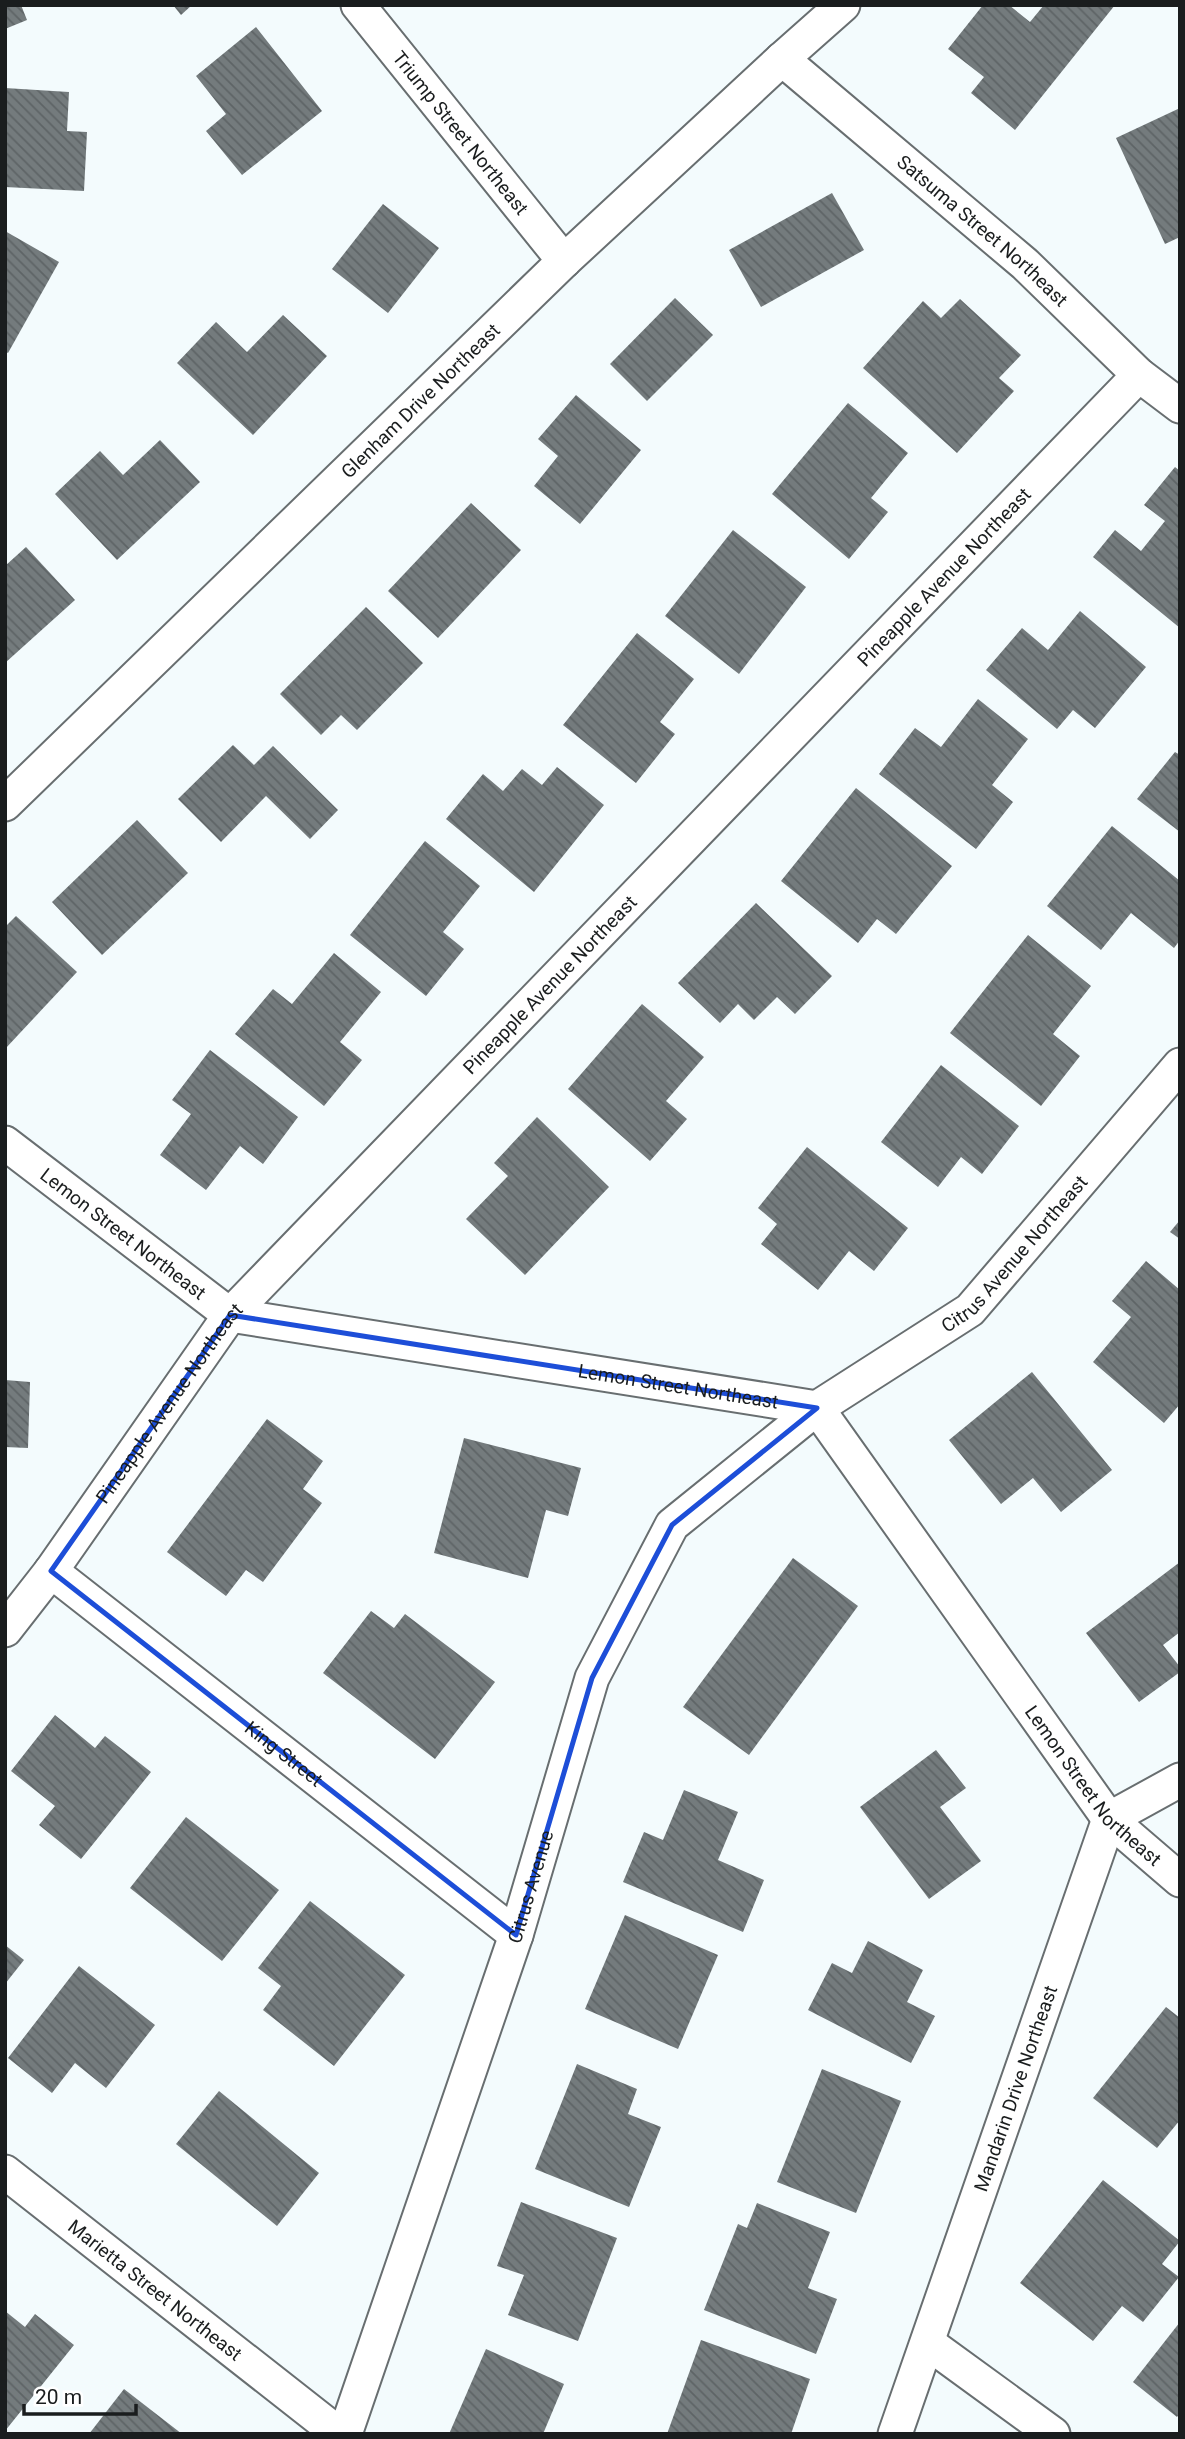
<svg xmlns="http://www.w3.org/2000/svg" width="1185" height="2439" font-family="Roboto,sans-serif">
<defs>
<pattern id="building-back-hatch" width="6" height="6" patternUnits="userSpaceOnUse" patternTransform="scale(1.75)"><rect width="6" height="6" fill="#747b7d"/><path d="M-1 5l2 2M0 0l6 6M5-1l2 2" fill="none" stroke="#5e6466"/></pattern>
</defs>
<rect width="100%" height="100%" fill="#f3fbfd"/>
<g fill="url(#building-back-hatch)">
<polygon points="5,5 21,5 27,20 5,29"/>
<polygon points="173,5 192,5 181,15"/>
<polygon points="983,5 1009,5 1030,22 1044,5 1115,5 1015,130 971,93 984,77 948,49"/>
<polygon points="256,27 322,111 242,175 206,131 226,114 196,76"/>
<polygon points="5,88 69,92 67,131 87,132 84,191 5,187"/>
<polygon points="1180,108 1180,237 1165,244 1116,138"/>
<polygon points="832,193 864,250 761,307 729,250"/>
<polygon points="383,204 439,248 388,313 332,269"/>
<polygon points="5,231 59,262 8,353 5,351"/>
<polygon points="675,298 713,335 647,401 610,364"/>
<polygon points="960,299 1021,355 999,378 1014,391 957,453 863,368 923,301 941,318"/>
<polygon points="283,315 327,356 253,435 177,363 216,322 247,352"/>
<polygon points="576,395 641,450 580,524 534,486 558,456 538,439"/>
<polygon points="848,403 908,453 871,498 888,512 849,559 772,494"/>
<polygon points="160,440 200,482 117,560 55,494 100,451 123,475"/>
<polygon points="1175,467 1180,471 1180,628 1093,557 1115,530 1141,551 1165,521 1144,505"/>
<polygon points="471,503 521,550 438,638 388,591"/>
<polygon points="733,530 806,587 739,674 665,616"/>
<polygon points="26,547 75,600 5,663 5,566"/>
<polygon points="366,607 423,663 357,730 341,715 321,735 280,694"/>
<polygon points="1080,611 1146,667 1095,728 1073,710 1057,729 986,670 1022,628 1048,650"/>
<polygon points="637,633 694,679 660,722 675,734 636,783 563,725"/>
<polygon points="978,699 1028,739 992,785 1013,802 976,849 879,774 915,728 941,747"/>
<polygon points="233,745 254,765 273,746 338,810 310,839 266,796 221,842 178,799"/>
<polygon points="1175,752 1180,755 1180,832 1137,799"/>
<polygon points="557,767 604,805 534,892 446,819 483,774 503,791 522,769 542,785"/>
<polygon points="856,788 952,866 896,934 877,919 858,943 781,881"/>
<polygon points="137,820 188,873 102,955 52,902"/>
<polygon points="1112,826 1180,881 1180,940 1174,948 1131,913 1101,950 1047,906"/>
<polygon points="425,841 480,886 443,932 464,949 426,996 350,935"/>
<polygon points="756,903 832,976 795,1014 777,997 754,1020 738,1004 720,1023 678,983"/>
<polygon points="16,916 77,972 5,1049 5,927"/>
<polygon points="1028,935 1091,986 1053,1034 1080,1056 1041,1106 950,1033"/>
<polygon points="334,953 381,992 340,1042 362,1060 324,1106 235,1034 273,989 292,1004"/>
<polygon points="642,1004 704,1057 666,1101 687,1119 650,1161 568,1089"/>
<polygon points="210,1050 298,1117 263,1164 240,1146 206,1190 160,1155 191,1114 172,1100"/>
<polygon points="941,1065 1019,1126 982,1174 961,1157 938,1187 881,1142"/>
<polygon points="537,1117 609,1187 525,1275 466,1219 508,1176 494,1163"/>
<polygon points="807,1147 908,1228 874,1271 849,1251 818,1290 761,1244 777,1224 758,1208"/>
<polygon points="1180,1220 1180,1239 1170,1232"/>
<polygon points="1146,1261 1180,1290 1180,1404 1164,1423 1093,1362 1131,1317 1112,1301"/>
<polygon points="1032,1372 1112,1470 1061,1512 1033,1478 1001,1504 949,1440"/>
<polygon points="5,1380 30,1382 28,1448 5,1447"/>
<polygon points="267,1419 323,1461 303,1489 322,1503 263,1582 246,1570 226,1596 167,1552"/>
<polygon points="464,1438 581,1468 568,1516 546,1510 528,1578 434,1553"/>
<polygon points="793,1558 858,1606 749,1755 683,1707"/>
<polygon points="1180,1562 1180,1632 1163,1645 1180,1667 1180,1672 1139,1702 1086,1633"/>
<polygon points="371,1611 394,1628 405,1614 495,1682 435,1759 323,1673"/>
<polygon points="55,1715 95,1748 105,1736 151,1772 81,1859 39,1825 55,1806 11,1771"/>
<polygon points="936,1750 966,1788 940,1807 981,1861 929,1899 860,1807"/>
<polygon points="684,1790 738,1812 718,1860 764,1880 743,1932 623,1882 644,1832 663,1840"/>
<polygon points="186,1817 279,1890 222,1961 130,1888"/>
<polygon points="310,1901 405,1975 334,2066 263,2010 281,1986 258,1968"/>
<polygon points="625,1915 718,1955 678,2049 585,2009"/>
<polygon points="868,1941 923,1970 907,2002 935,2016 911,2063 808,2010 832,1963 852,1973"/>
<polygon points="5,1945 24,1960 5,1984"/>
<polygon points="79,1966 155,2025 106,2088 75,2063 52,2093 8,2058"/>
<polygon points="1166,2007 1180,2018 1180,2120 1157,2148 1093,2098"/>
<polygon points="577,2064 637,2089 628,2114 661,2127 629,2207 535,2169"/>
<polygon points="822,2069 901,2101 856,2213 777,2182"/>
<polygon points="219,2091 319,2173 277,2226 176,2144"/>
<polygon points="1103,2180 1180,2241 1162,2264 1179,2277 1143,2322 1122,2306 1093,2341 1020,2283"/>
<polygon points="521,2202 617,2238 578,2341 508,2315 524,2275 497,2266"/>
<polygon points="757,2203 830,2232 808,2288 837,2299 816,2354 704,2310 738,2224 747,2228"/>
<polygon points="5,2311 25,2327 35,2314 74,2345 5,2431"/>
<polygon points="1180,2322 1180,2413 1177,2417 1133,2382"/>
<polygon points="701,2340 810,2379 791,2434 667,2434"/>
<polygon points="486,2349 564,2384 543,2434 449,2434"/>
<polygon points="124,2389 182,2434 89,2434"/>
</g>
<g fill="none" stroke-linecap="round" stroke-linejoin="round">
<defs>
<g id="minor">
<path id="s1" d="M 358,5 L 564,261"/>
<path id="s2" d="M 782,59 L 1025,264 L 1139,375 L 1180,406"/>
<path id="s3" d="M 5,804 L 564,261 L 782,59 L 843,5"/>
<path id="s4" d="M 5,1143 L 230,1315 L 817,1408 L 1109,1819 L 1180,1880"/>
<path id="s5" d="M 51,1571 L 516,1935"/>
<path id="s6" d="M 5,1630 L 51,1571 L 230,1315 L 1139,375"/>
<path id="s7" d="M 5,2172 L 339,2434"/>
<polyline points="928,2343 1053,2434"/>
<path id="s8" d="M 345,2434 L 516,1935 L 592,1678 L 672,1525 L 817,1408 L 970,1310 L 1180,1065"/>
<path id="s9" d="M 895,2434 L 1109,1819 L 1180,1780"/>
</g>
</defs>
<use href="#minor" stroke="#686e70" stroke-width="37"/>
<use href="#minor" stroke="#fff" stroke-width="33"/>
</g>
<path fill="none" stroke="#1d4ed8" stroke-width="5" stroke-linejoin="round" d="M 230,1315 L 817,1408 L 672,1525 L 592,1678 L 516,1935 L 51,1571 Z"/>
<g text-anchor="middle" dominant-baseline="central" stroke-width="7" stroke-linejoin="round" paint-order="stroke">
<g font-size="19" fill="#1a1d1e" stroke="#fff">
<text stroke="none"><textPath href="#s1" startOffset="164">Triump Street Northeast</textPath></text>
<text stroke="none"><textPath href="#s2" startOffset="264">Satsuma Street Northeast</textPath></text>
<text stroke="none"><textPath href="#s3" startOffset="579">Glenham Drive Northeast</textPath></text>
<text stroke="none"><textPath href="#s6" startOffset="1414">Pineapple Avenue Northeast</textPath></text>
<text stroke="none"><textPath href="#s6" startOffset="847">Pineapple Avenue Northeast</textPath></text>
<text stroke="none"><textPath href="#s4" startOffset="149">Lemon Street Northeast</textPath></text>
<text stroke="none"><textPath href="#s8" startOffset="1407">Citrus Avenue Northeast</textPath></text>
<text stroke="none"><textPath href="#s4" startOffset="737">Lemon Street Northeast</textPath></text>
<text stroke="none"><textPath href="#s6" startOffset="280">Pineapple Avenue Northeast</textPath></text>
<text stroke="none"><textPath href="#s5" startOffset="296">King Street</textPath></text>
<text stroke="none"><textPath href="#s4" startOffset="1346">Lemon Street Northeast</textPath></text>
<text stroke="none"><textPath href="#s8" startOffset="578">Citrus Avenue</textPath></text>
<text stroke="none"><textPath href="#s9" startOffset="366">Mandarin Drive Northeast</textPath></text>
<text stroke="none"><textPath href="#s7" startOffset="191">Marietta Street Northeast</textPath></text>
</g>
</g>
<rect width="1185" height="2439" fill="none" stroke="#1a1d1e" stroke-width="14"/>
<path d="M24 2404v10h112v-10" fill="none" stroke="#1a1d1e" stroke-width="3.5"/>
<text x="35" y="2404" font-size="21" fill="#1a1d1e" stroke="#ffffff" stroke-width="5" paint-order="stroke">20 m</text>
</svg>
